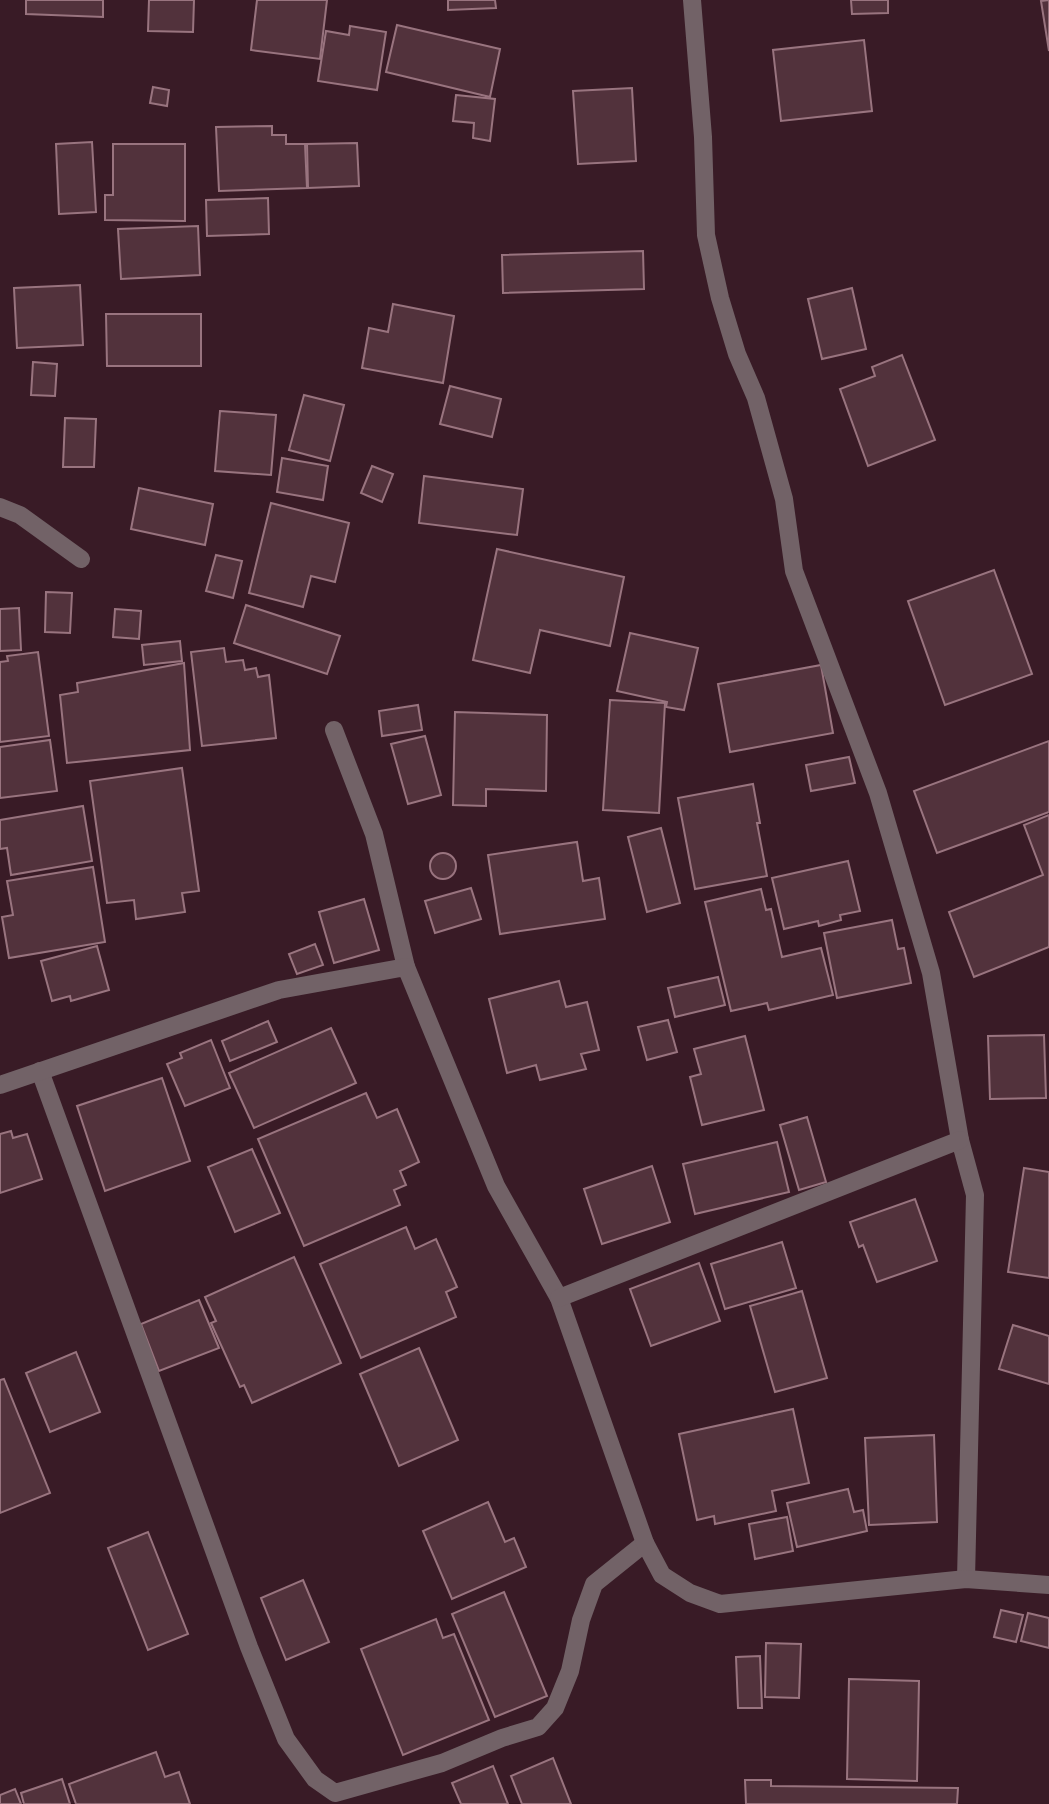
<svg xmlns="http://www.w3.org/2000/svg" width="1049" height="1804" font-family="'Libre Baskerville',serif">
<rect width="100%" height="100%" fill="#391b26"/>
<g fill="#52323c" stroke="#99747f" stroke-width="2">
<polygon points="26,0 103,0 103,17 26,14"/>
<polygon points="149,0 194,0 193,32 148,31"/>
<polygon points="257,0 327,0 320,59 251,50"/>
<polygon points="448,0 495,0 496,8 448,10"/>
<polygon points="851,0 888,0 888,13 852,14"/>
<polygon points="1049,0 1049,51 1041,1"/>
<polygon points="397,25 500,49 490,97 386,72"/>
<polygon points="350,26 386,32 377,90 318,81 326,31 349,35"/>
<polygon points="864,40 872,111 781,121 773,50"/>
<polygon points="153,87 169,90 167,106 150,103"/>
<polygon points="632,88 636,161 578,164 573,91"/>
<polygon points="456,95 495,99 490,141 473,138 474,123 453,121"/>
<polygon points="272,126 272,135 286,135 286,144 305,144 307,188 219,191 216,127"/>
<polygon points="92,142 96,212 59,214 56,144"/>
<polygon points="357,143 359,186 308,188 307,144"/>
<polygon points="113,144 185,144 185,221 105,220 105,195 113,195"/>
<polygon points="268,198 269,234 207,236 206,200"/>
<polygon points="198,226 200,275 121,279 118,229"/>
<polygon points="643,251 644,289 503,293 502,255"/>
<polygon points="80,285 83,345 17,348 14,288"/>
<polygon points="852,288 866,349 822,359 808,299"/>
<polygon points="393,304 454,316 443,383 362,368 369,328 388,332"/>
<polygon points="106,314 201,314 201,366 107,366"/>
<polygon points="902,355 935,440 868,466 840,389 875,376 872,367"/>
<polygon points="33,362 57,364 55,396 31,395"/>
<polygon points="450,386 501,399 492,437 440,424"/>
<polygon points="304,395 344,405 330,461 289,450"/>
<polygon points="220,411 276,415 271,475 215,471"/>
<polygon points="65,418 96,419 94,467 63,467"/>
<polygon points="282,458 328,466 323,500 277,492"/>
<polygon points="372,466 393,474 382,502 361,493"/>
<polygon points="424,476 523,489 517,535 419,523"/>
<polygon points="139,488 213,504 205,545 131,529"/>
<polygon points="271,503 349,523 335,582 311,576 303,607 249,593"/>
<polygon points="497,549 624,577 610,646 540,630 530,673 473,660"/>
<polygon points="216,555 242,561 233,598 206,591"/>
<polygon points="994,570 1032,674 945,705 908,601"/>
<polygon points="46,592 72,593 70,633 45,632"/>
<polygon points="246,605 340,636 327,674 234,643"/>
<polygon points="19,608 21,650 0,651 0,609"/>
<polygon points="115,609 141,611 139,639 113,637"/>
<polygon points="630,633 698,648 684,710 666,707 667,702 617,691"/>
<polygon points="180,641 182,661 144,665 142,645"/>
<polygon points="224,648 226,662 243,660 245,670 256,668 258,677 269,675 276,738 202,746 191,652"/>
<polygon points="38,652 49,736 0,742 0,662 8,661 7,656"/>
<polygon points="184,663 190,750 67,763 60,695 78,692 77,683"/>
<polygon points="821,665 833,733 730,752 718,684"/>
<polygon points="610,700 665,703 659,813 603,810"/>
<polygon points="418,705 422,730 382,736 379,711"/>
<polygon points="455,712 547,715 546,791 486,789 486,806 453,805"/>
<polygon points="425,736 441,795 408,804 391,744"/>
<polygon points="50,740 57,791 0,798 0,747"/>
<polygon points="1049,741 1049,812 937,853 914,791"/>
<polygon points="849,757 855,783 811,791 806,765"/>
<polygon points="182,768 199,891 182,893 185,912 136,919 134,900 107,903 90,781"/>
<polygon points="753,784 760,823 757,823 767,876 695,889 678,798"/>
<polygon points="83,806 92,861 11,875 7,848 0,849 0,820"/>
<polygon points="1049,815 1049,947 974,977 949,912 1043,875 1024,825"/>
<polygon points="661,828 680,903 647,912 628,837"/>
<polygon points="577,842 583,881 599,878 605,919 500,934 488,855"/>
<circle cx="443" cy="866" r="13"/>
<polygon points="848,861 860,911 840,915 841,920 819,926 818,921 784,929 772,878"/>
<polygon points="93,867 105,942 9,958 2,917 13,915 7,881"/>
<polygon points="471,888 481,919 435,933 425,901"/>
<polygon points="761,889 766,910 771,909 782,957 821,948 833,995 769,1010 767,1003 731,1011 705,902"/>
<polygon points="364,899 379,950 334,963 319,912"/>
<polygon points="892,920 898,949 904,948 911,983 837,998 824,933"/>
<polygon points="315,944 323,965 297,974 289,954"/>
<polygon points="97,946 109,990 71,1001 70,996 52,1001 41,961"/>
<polygon points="718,977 725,1005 675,1017 668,988"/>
<polygon points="559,981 566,1007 587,1002 599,1050 581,1054 586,1069 540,1080 536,1065 507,1073 489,999"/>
<polygon points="668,1020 677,1052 647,1060 638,1027"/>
<polygon points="268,1021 277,1042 230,1061 222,1041"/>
<polygon points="331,1028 356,1083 254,1128 229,1073"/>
<polygon points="1044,1035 1046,1098 990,1099 988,1036"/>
<polygon points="745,1036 764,1110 702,1125 690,1077 701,1074 694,1049"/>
<polygon points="211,1040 230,1088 185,1106 167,1064 182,1058 180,1053"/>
<polygon points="162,1078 190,1161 105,1191 77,1106"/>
<polygon points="366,1093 377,1118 397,1109 419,1162 400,1171 406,1185 394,1190 400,1205 304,1246 258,1139"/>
<polygon points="807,1117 826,1182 799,1190 780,1125"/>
<polygon points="11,1131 13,1138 27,1134 42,1179 0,1193 0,1134"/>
<polygon points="777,1142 789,1192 695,1214 683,1164"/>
<polygon points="252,1149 280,1213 235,1232 208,1167"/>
<polygon points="652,1166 670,1222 602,1244 584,1189"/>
<polygon points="1024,1168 1049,1172 1049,1278 1008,1272"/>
<polygon points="915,1199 937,1261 877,1282 863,1245 859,1247 850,1222"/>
<polygon points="406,1227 415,1249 436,1239 457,1287 446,1292 456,1317 361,1358 320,1264"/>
<polygon points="782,1242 796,1288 725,1309 711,1264"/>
<polygon points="294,1257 341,1363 252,1403 244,1385 240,1387 211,1323 216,1321 205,1297"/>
<polygon points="699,1263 720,1321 651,1346 630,1289"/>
<polygon points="802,1291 827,1378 775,1392 750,1306"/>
<polygon points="199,1300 219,1348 159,1371 141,1324"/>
<polygon points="1013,1325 1049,1336 1049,1384 999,1369"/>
<polygon points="419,1348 458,1440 399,1466 360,1374"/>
<polygon points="76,1352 100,1412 50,1432 26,1373"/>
<polygon points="4,1379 50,1493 0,1513 0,1380"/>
<polygon points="793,1409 809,1483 772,1491 776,1511 715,1524 714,1516 697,1520 679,1434"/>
<polygon points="934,1435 937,1522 869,1525 865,1438"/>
<polygon points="848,1489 854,1512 863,1510 867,1531 797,1547 787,1503"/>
<polygon points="488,1502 505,1542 514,1538 526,1567 452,1599 423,1531"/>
<polygon points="787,1517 793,1551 755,1559 749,1524"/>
<polygon points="148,1532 188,1634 148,1650 108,1548"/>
<polygon points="303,1580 329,1642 286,1660 261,1598"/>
<polygon points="504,1592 547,1696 495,1717 452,1614"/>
<polygon points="1001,1610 1023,1615 1016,1642 994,1637"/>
<polygon points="1028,1613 1049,1618 1049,1648 1021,1641"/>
<polygon points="436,1619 443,1638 454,1634 489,1720 403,1755 361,1649"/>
<polygon points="766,1643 801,1644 799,1698 765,1697"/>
<polygon points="760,1656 762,1708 738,1708 736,1657"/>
<polygon points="849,1679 919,1681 917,1781 847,1779"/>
<polygon points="156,1752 165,1777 179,1772 190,1804 76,1804 69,1784"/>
<polygon points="553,1758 571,1804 522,1804 511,1776"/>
<polygon points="493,1766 508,1804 461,1804 452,1783"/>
<polygon points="62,1779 70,1804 24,1804 21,1793"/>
<polygon points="745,1780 771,1780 771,1786 958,1788 957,1804 746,1804"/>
<polygon points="15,1789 21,1804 0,1804 0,1795"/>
</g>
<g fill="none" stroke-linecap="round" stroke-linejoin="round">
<g stroke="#726267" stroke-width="18">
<polyline points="692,0 703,137 706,235 720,298 737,354 756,398 784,499 794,571 878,793 931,973 960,1140 975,1195 966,1579"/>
<polyline points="0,507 20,515 81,559"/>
<polyline points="334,730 374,834 406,967"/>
<polyline points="40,1071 249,1647 286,1739 315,1779 335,1793 442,1763 502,1738 538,1727 555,1708 570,1671 581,1620 594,1584 645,1543"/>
<polyline points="0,1085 279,990 406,967 496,1186 559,1298 645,1543 662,1575 690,1593 720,1604 966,1579 1049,1585"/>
<polyline points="559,1298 960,1140"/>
</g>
</g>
</svg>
